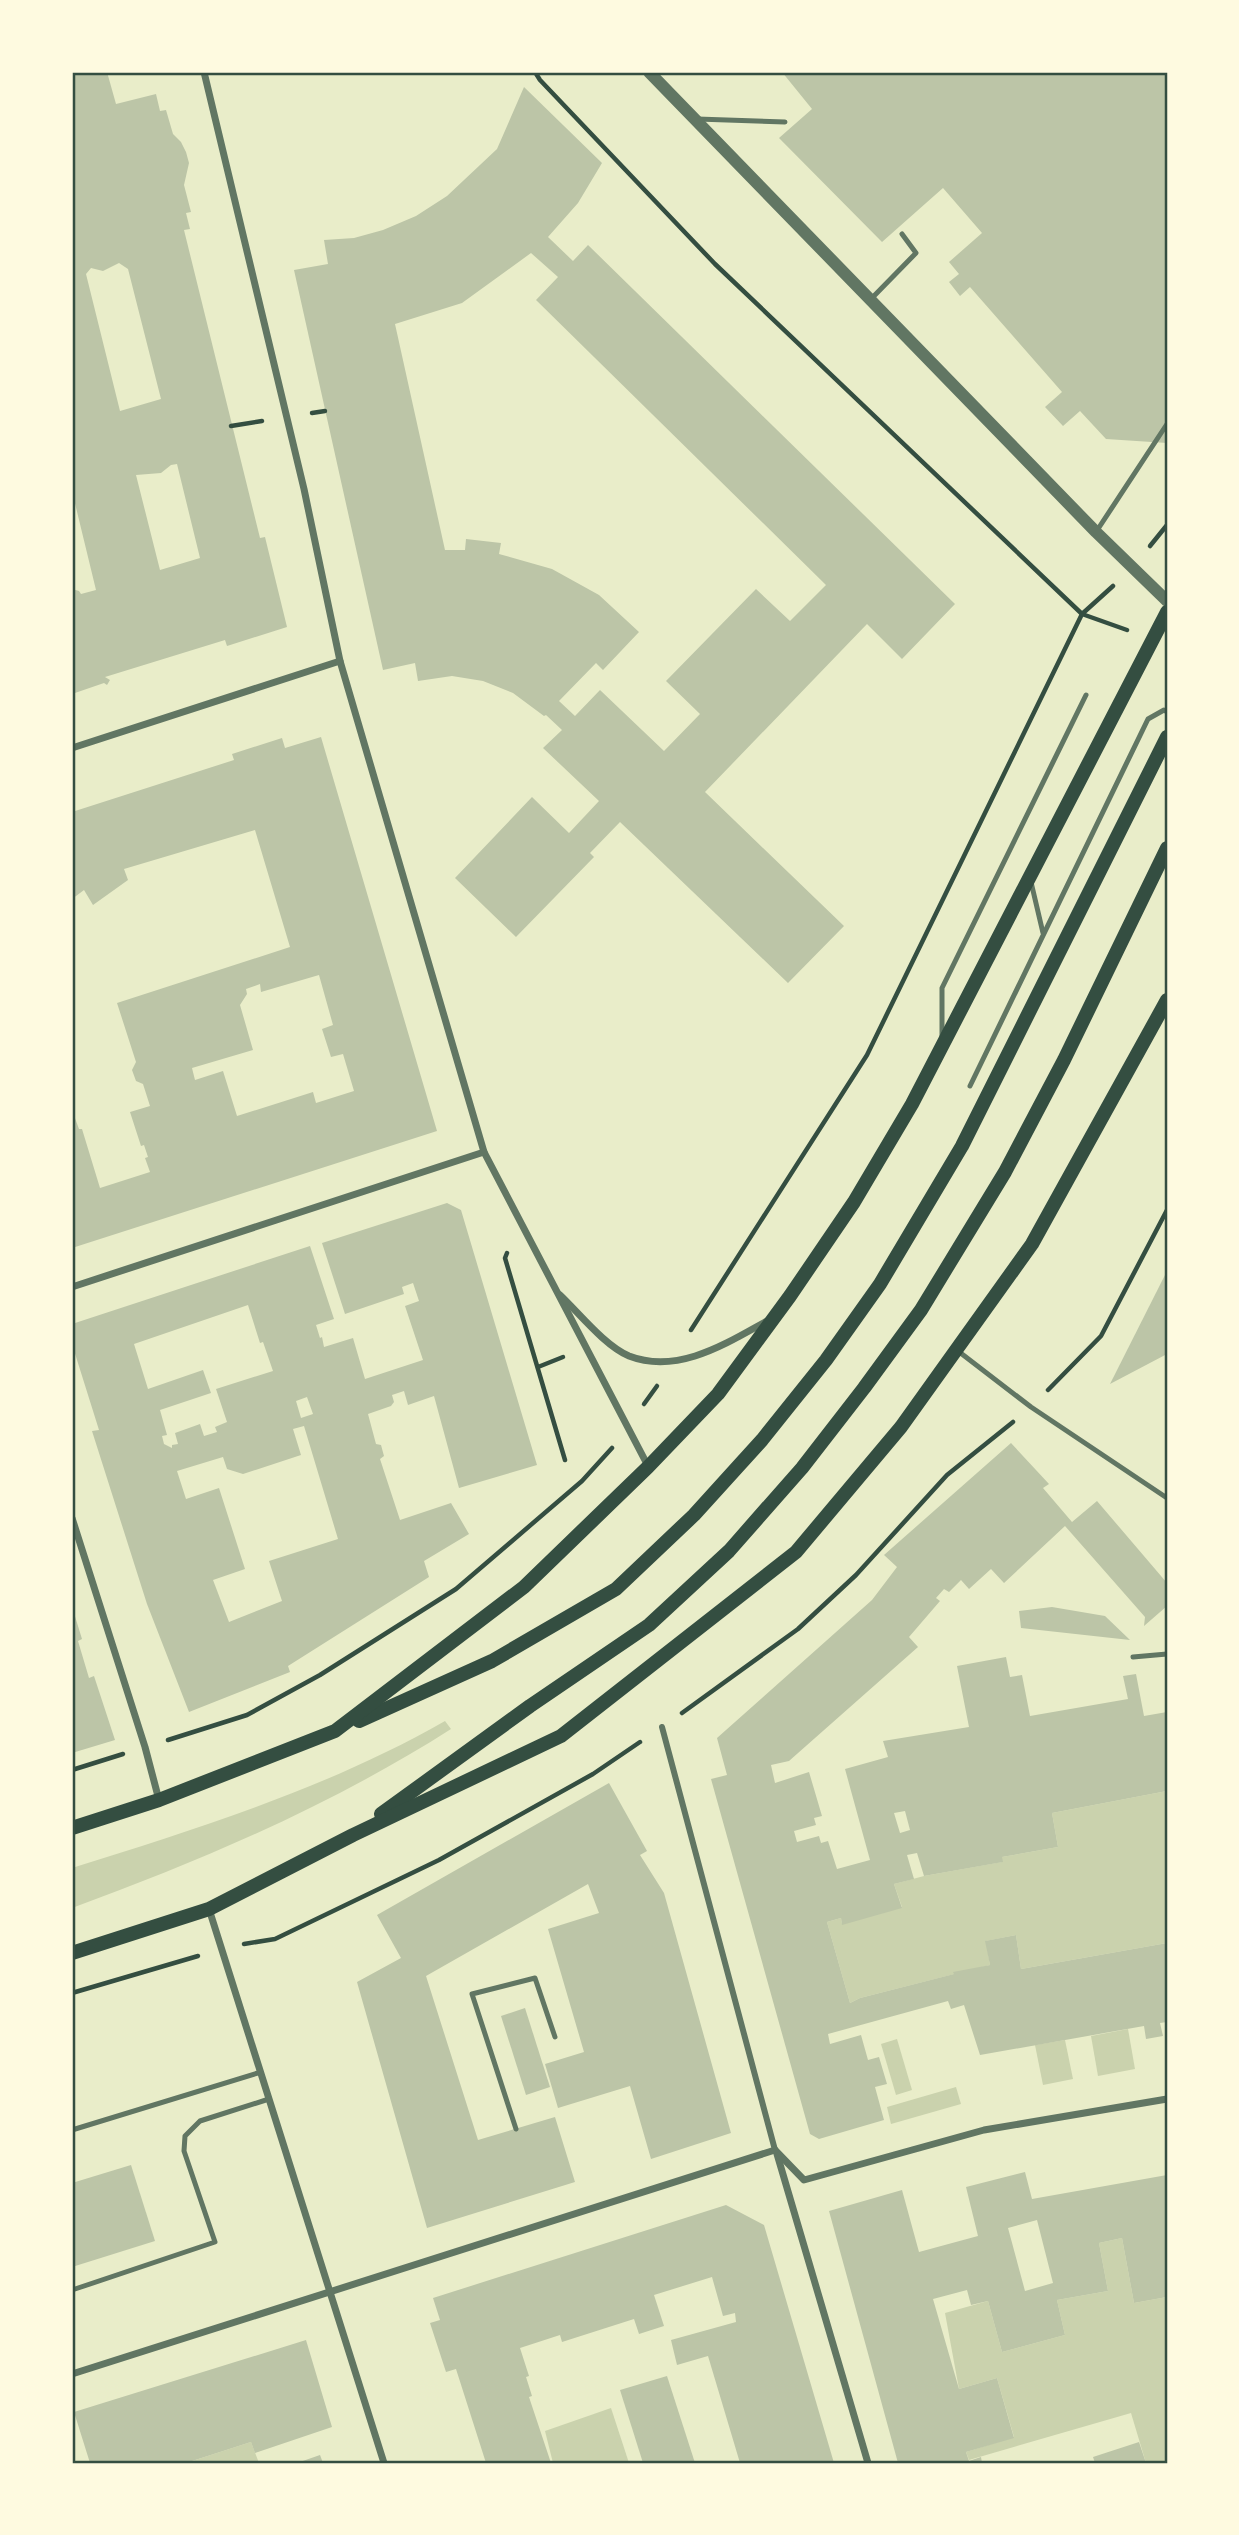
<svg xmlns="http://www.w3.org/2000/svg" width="1239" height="2535" font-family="Signika,sans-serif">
<rect width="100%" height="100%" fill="#e9edc9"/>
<g fill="#cad2ad">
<path d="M 445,1721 L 451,1729 C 332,1805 203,1860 72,1908 L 72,1868 C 199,1828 328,1788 445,1721 Z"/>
<polygon points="1167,1791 1167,1943 1021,1969 1016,1935 986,1941 990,1965 860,1998 850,2003 827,1922 841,1918 842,1924 902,1907 894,1884 924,1876 1002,1862 1002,1857 1058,1847 1052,1813"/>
<polygon points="1128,2029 1135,2069 1098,2076 1091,2036"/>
<polygon points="897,2039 912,2090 896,2095 881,2044"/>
<polygon points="1065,2040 1073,2079 1043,2085 1035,2045"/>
<polygon points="956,2087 961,2104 891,2124 887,2107"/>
<polygon points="1122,2238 1134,2303 1167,2297 1167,2463 1146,2463 1131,2413 969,2460 966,2452 1014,2437 997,2378 959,2389 945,2313 988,2301 1002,2352 1065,2335 1057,2300 1108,2291 1099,2243"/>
<polygon points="611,2408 629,2463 553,2463 545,2431"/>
<polygon points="251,2442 259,2463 186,2463"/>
</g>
<g fill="#bcc5a7" fill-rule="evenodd">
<path d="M 72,72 L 107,72 L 116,104 L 156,94 L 160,111 L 166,110 L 173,134 L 181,142 L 186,152 L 189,163 L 184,185 L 191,212 L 186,213 L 190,229 L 184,230 L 260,538 L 265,537 L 287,627 L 227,646 L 225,640 L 105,677 L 110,680 L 107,685 L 104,683 L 72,694 L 72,589 L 79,591 L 81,594 L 96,590 L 72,491 ZM 119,263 L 128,269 L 161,399 L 120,411 L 86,274 L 91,268 L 103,271 ZM 177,464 L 200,558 L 160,570 L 136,475 L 161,473 L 171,465 Z"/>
<polygon points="782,72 1167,72 1167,443 1106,439 1080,411 1063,426 1045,407 1062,392 970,287 960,296 949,282 959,274 949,262 982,233 943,188 882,242 779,138 812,109"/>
<path d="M 524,87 L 602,163 L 578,203 L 548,237 L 573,261 L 588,245 L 955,604 L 902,659 L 867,624 L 705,792 L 844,926 L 788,983 L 620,822 L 590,853 L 594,857 L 516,937 L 455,878 L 532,797 L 569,833 L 599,801 L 543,748 L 562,730 L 546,715 L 544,716 L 513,693 L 483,681 L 452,676 L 418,681 L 415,663 L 383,670 L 294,270 L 328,264 L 324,240 L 354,238 L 383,230 L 416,216 L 447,196 L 497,149 ZM 531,253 L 558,277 L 536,300 L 826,585 L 790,621 L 756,589 L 666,681 L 700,714 L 664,751 L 600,690 L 575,716 L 559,701 L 596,663 L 603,670 L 639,632 L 599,595 L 552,569 L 499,554 L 501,543 L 466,539 L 465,550 L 445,550 L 395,324 L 462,303 Z"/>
<path d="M 321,737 L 437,1131 L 72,1248 L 72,1110 L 79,1129 L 82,1129 L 100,1188 L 150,1172 L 145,1158 L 148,1157 L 144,1145 L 141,1146 L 130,1112 L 150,1106 L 143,1084 L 136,1081 L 132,1070 L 136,1062 L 117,1003 L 290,947 L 255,830 L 124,869 L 128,880 L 93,905 L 84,890 L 72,899 L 72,812 L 234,760 L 232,754 L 282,738 L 285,748 ZM 319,975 L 333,1025 L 322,1029 L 331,1057 L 343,1054 L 354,1091 L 316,1103 L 313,1092 L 237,1116 L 223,1071 L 195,1080 L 192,1068 L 253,1050 L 240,1005 L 247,994 L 246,989 L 260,984 L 261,992 Z"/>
<path d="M 447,1203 L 461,1210 L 537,1465 L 459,1488 L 434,1396 L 408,1405 L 404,1391 L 392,1395 L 394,1402 L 391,1406 L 368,1414 L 376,1444 L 381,1445 L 384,1456 L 380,1459 L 400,1520 L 451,1503 L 469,1534 L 424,1561 L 429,1577 L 288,1666 L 290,1672 L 189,1712 L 147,1604 L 92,1431 L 99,1430 L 72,1344 L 72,1324 L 310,1246 L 334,1319 L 316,1325 L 320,1338 L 322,1337 L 324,1347 L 353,1338 L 365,1379 L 423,1360 L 405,1306 L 419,1301 L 413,1283 L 402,1287 L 404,1294 L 345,1314 L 322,1243 ZM 248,1305 L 260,1343 L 263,1342 L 273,1371 L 216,1389 L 227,1422 L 215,1427 L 217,1432 L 204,1436 L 200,1424 L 175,1433 L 178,1444 L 172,1445 L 172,1448 L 164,1444 L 162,1436 L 167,1435 L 160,1410 L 211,1393 L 203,1370 L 148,1389 L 134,1344 ZM 307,1397 L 313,1414 L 301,1418 L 296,1401 ZM 304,1426 L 338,1539 L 269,1561 L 282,1601 L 229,1622 L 213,1580 L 245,1569 L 219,1488 L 186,1499 L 177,1471 L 223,1457 L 227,1469 L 243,1474 L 301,1455 L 293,1429 Z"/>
<polygon points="1167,1271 1167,1354 1110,1384"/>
<path d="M 1011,1443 L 1049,1484 L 1043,1488 L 1072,1522 L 1097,1501 L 1167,1583 L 1167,1606 L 1144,1626 L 1145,1617 L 1065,1526 L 1004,1583 L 991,1569 L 969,1589 L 961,1580 L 949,1592 L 944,1589 L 936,1598 L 940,1601 L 909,1637 L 918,1647 L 789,1761 L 771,1765 L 775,1783 L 809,1772 L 822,1816 L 814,1818 L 816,1825 L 794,1831 L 797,1842 L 819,1836 L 821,1843 L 828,1841 L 837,1869 L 870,1860 L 845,1769 L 888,1757 L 883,1741 L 969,1727 L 957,1666 L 1006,1657 L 1010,1677 L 1022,1675 L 1030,1716 L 1128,1699 L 1123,1676 L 1136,1674 L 1144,1716 L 1167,1712 L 1167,1791 L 1052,1813 L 1058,1847 L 1002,1857 L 1003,1862 L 924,1876 L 917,1853 L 907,1855 L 914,1879 L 894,1884 L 902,1908 L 842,1925 L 841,1918 L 827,1922 L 850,2003 L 860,1998 L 954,1974 L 953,1972 L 990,1965 L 985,1941 L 1016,1935 L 1021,1969 L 1167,1943 L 1167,2022 L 1160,2023 L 1163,2036 L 1146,2039 L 1144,2026 L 980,2055 L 964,2005 L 951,2009 L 948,2001 L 828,2034 L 830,2044 L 861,2035 L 868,2060 L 879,2057 L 887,2084 L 875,2087 L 884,2120 L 819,2139 L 810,2134 L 711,1779 L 727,1775 L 717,1738 L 872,1600 L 897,1567 L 884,1555 ZM 905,1811 L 910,1830 L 900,1833 L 894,1813 Z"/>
<polygon points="1052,1607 1105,1616 1130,1640 1021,1628 1019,1611"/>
<polygon points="74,1613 82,1639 78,1641 89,1678 94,1676 115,1740 72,1753 72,1614"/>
<polygon points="609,1783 647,1851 640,1855 664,1893 731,2133 651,2159 630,2086 558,2108 545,2064 584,2052 548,1929 599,1913 588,1884 426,1976 478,2140 555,2117 575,2182 427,2228 357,1982 401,1958 377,1915"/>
<polygon points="525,2008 550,2087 526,2095 501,2016"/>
<polygon points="131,2165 155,2241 72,2267 72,2183"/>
<path d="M 1025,2172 L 1032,2199 L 1167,2175 L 1167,2297 L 1134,2303 L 1122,2238 L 1099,2243 L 1108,2291 L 1057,2300 L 1065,2335 L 1002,2352 L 988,2301 L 971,2305 L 967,2290 L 933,2299 L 959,2389 L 997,2378 L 1014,2438 L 966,2452 L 969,2461 L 981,2457 L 982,2463 L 898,2463 L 829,2211 L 902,2190 L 919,2252 L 978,2236 L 966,2187 ZM 1037,2220 L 1053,2283 L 1025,2291 L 1008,2228 Z"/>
<polygon points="726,2205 764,2225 834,2463 740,2463 708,2356 677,2365 671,2340 736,2322 735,2313 723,2316 712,2277 654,2295 664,2326 639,2334 634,2319 562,2342 560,2335 520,2348 529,2376 526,2377 532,2396 529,2397 551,2463 486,2463 456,2369 446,2372 430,2323 440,2320 433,2298"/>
<polygon points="306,2340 332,2427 255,2453 251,2442 186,2463 90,2463 74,2412"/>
<polygon points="667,2376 695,2463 643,2463 620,2390"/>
<polygon points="1139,2442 1146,2463 1095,2463 1093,2457"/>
<polygon points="320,2455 323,2463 297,2463"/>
</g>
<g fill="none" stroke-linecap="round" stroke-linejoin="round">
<g stroke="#344e41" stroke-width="4.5">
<polyline points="535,72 540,80 715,264 1082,614 1127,630"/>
<polyline points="312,413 325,411"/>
<polyline points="231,426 262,421"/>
<polyline points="1150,546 1167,525"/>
<polyline points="507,1253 505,1258 565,1460"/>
<polyline points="691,1330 867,1055 1082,614 1113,586"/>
<polyline points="538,1367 563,1357"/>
<polyline points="1048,1390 1101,1336 1167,1210"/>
<polyline points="644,1404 657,1386"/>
<polyline points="682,1713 798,1629 856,1575 947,1475 1013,1422"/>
<polyline points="168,1740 247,1715 320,1675 456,1589 582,1481 612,1448"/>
<polyline points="72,1770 123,1754"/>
<polyline points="244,1944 275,1939 439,1860 593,1774 640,1742"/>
<polyline points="72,1993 198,1956"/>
</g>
<g stroke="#617663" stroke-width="5">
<polyline points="697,119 785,122"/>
<polyline points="871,299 916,253 902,234"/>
<polyline points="1096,532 1167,424"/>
<polyline points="1031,882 1043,933"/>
<polyline points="942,1036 942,988 1086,695"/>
<polyline points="970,1086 1148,719 1164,710 1167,712"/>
<polyline points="958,1351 1031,1407 1167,1498"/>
<polyline points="1133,1657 1167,1654"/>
<polyline points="516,2129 472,1994 535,1978 555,2037"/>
<polyline points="72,2130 261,2072"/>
<polyline points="72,2290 215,2242 184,2151 185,2136 200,2121 269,2099"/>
</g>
<polyline stroke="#617663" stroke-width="6" points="662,1727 775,2150"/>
<g stroke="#617663" stroke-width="7">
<polyline points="204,72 304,489 340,661 484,1152 648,1466"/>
<polyline points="72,748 340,661"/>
<polyline points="72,1287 484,1152"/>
<path d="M 560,1295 C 579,1313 605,1346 629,1356 C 678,1375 727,1343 767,1321"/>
<polyline points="72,1518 145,1747 159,1800"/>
<polyline points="209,1909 384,2463"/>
<polyline points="775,2150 804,2180 984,2130 1167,2099"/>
<polyline points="777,2154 868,2463"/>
<polyline points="72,2374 775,2150"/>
</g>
<polyline stroke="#617663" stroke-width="12" points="649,72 1096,532 1167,601"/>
<g stroke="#344e41" stroke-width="14">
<polyline points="359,1721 492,1661 616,1589 694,1515 762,1440 826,1360 880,1284 962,1146 1167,737"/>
<polyline points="381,1814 530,1706 649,1625 729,1551 802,1468 864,1388 921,1310 1005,1172 1064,1060 1167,848"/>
<polyline points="72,1828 159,1800 335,1731 524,1587 648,1467 718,1394 790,1296 854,1202 912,1104 1167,612"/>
<polyline points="72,1953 209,1909 353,1835 561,1736 796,1552 901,1427 1032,1244 1167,1000"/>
</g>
</g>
<rect width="1239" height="2535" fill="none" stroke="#fefae0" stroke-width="147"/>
<rect x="74" y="74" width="1092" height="2388" fill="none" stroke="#344e41" stroke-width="2.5"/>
</svg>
